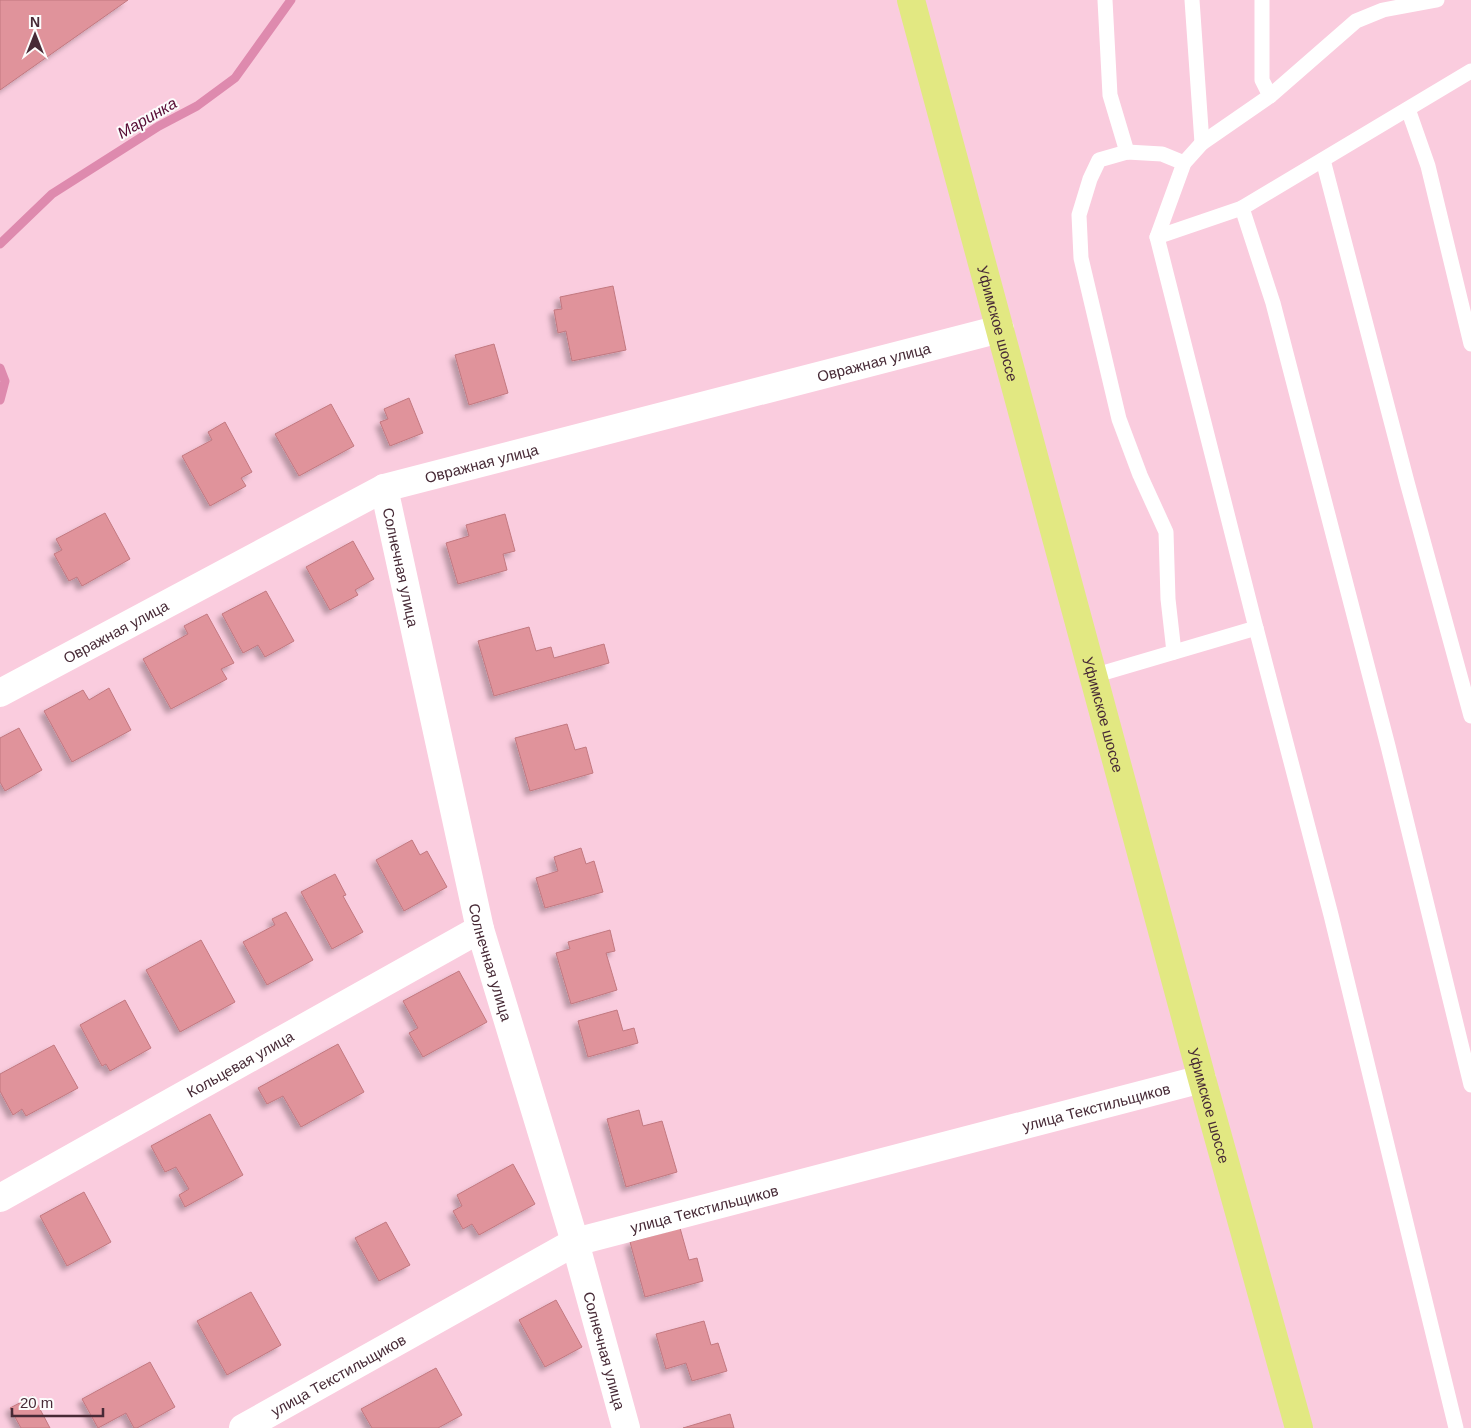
<svg xmlns="http://www.w3.org/2000/svg" width="1471" height="1428" font-family="Helvetica,sans-serif">
<defs>
<filter id="shadow"><feDropShadow dx="-4.5" dy="4.5" stdDeviation="2.5" flood-color="#0004"/></filter>
</defs>
<rect width="100%" height="100%" fill="#faccde"/>
<g fill="none" stroke-linecap="round" stroke-linejoin="round">
<g stroke="#de8aae" stroke-width="9">
<polyline points="0,244 52,194 159,126 197,106 235,78 291,0"/>
<polyline points="0,368 5,381 0,400"/>
</g>
</g>
<g fill="#e0939b" stroke="#c27880" filter="url(#shadow)">
<polygon points="0,0 128,0 0,90"/>
<polygon points="613,286 626,350 572,361 566,331 558,333 554,310 562,309 560,297"/>
<polygon points="494,344 508,393 469,405 455,355"/>
<polygon points="409,398 423,433 390,446 380,422 388,419 384,409"/>
<polygon points="331,404 354,446 299,476 275,434"/>
<polygon points="225,422 252,472 241,478 246,486 210,506 182,456 212,440 208,432"/>
<polygon points="105,513 130,559 82,586 77,577 69,581 54,554 62,550 56,539"/>
<polygon points="505,514 515,551 503,554 507,570 458,584 446,543 469,536 466,525"/>
<polygon points="353,541 374,579 355,590 358,595 330,610 306,567"/>
<polygon points="266,591 294,641 265,657 258,645 243,653 222,614"/>
<polygon points="207,614 234,663 221,669 227,679 171,709 143,659 188,634 184,626"/>
<polygon points="529,627 536,651 551,647 554,658 604,644 609,663 494,696 478,641"/>
<polygon points="109,688 131,730 72,762 44,711 83,690 89,700"/>
<polygon points="567,724 575,750 586,747 593,773 530,791 515,738"/>
<polygon points="19,728 42,770 5,791 0,782 0,738"/>
<polygon points="412,840 420,855 427,851 447,887 404,911 376,860"/>
<polygon points="581,848 586,864 594,861 603,892 545,908 536,878 558,871 554,857"/>
<polygon points="335,874 346,895 343,896 363,932 332,949 301,892"/>
<polygon points="286,912 313,960 267,985 243,942 275,925 272,919"/>
<polygon points="610,930 615,951 606,953 617,990 571,1004 556,953 570,949 568,942"/>
<polygon points="201,940 235,1002 180,1032 146,970"/>
<polygon points="459,971 487,1022 423,1057 409,1033 418,1028 403,1001"/>
<polygon points="125,1000 151,1048 110,1071 106,1064 102,1066 80,1025"/>
<polygon points="617,1010 623,1031 634,1028 638,1043 588,1057 578,1021"/>
<polygon points="338,1044 364,1092 301,1127 283,1096 267,1104 258,1088"/>
<polygon points="54,1045 78,1088 26,1116 22,1109 13,1115 0,1091 0,1074"/>
<polygon points="639,1110 643,1126 662,1121 677,1172 626,1187 607,1119"/>
<polygon points="210,1114 243,1175 185,1207 179,1195 189,1189 176,1167 165,1172 151,1146"/>
<polygon points="513,1164 535,1204 479,1235 472,1224 463,1229 453,1211 462,1206 457,1195"/>
<polygon points="84,1192 111,1242 67,1266 40,1216"/>
<polygon points="386,1222 410,1265 379,1281 355,1238"/>
<polygon points="680,1228 689,1260 697,1258 703,1281 645,1297 630,1242"/>
<polygon points="251,1292 281,1345 227,1375 197,1321"/>
<polygon points="556,1300 582,1347 545,1367 519,1320"/>
<polygon points="704,1321 711,1345 718,1343 727,1371 692,1381 686,1363 666,1369 656,1334"/>
<polygon points="150,1362 175,1407 137,1428 134,1428 126,1413 98,1428 82,1399"/>
<polygon points="436,1368 462,1415 438,1428 372,1428 361,1409"/>
<polygon points="33,1396 50,1428 21,1428 10,1408"/>
<polygon points="730,1414 734,1428 683,1428"/>
</g>
<g fill="none" stroke-linecap="round" stroke-linejoin="round">
<g stroke="#fff" stroke-width="15">
<polyline points="1105,0 1110,95 1127,152"/>
<polyline points="1192,0 1202,143"/>
<polyline points="1262,0 1262,80 1270,96"/>
<polyline points="1408,109 1428,166 1471,344"/>
<polyline points="1323,160 1407,482 1471,716"/>
<polyline points="1242,208 1273,303 1388,746 1471,1085"/>
<polyline points="1157,237 1242,208 1471,71"/>
<polyline points="1256,628 1157,237 1184,163 1202,143 1270,96 1356,21 1383,10 1437,0"/>
<polyline points="1174,652 1168,599 1166,532 1140,475 1119,419 1081,258 1079,215 1090,179 1099,160 1127,152 1162,154 1184,163"/>
<polyline points="1093,676 1256,628 1331,915 1456,1428"/>
</g>
<g stroke="#fff" stroke-width="28">
<path id="s1" d="M 384,488 L 480,929 L 575,1242 L 626,1428"/>
<path id="s2" d="M 0,693 L 384,488 L 1000,329"/>
<path id="s3" d="M 0,1198 L 480,929"/>
<path id="s4" d="M 243,1428 L 575,1242 L 1202,1079"/>
</g>
<path stroke="#e2e882" stroke-width="28" id="s5" d="M 911,0 L 1202,1079 L 1299,1428"/>
</g>
<g text-anchor="middle" dominant-baseline="central" stroke-width="4" stroke-linejoin="round" paint-order="stroke">
<g font-size="15" fill="#472a36" stroke="#fcfcfc">
<text stroke="none"><textPath href="#s5" startOffset="335">Уфимское шоссе</textPath></text>
<text stroke="none"><textPath href="#s2" startOffset="941">Овражная улица</textPath></text>
<text stroke="none"><textPath href="#s2" startOffset="536">Овражная улица</textPath></text>
<text stroke="none"><textPath href="#s1" startOffset="81">Солнечная улица</textPath></text>
<text stroke="none"><textPath href="#s2" startOffset="131">Овражная улица</textPath></text>
<text stroke="none"><textPath href="#s5" startOffset="740">Уфимское шоссе</textPath></text>
<text stroke="none"><textPath href="#s1" startOffset="486">Солнечная улица</textPath></text>
<text stroke="none"><textPath href="#s3" startOffset="275">Кольцевая улица</textPath></text>
<text stroke="none"><textPath href="#s5" startOffset="1145">Уфимское шоссе</textPath></text>
<text stroke="none"><textPath href="#s4" startOffset="919">улица Текстильщиков</textPath></text>
<text stroke="none"><textPath href="#s4" startOffset="514">улица Текстильщиков</textPath></text>
<text stroke="none"><textPath href="#s1" startOffset="891">Солнечная улица</textPath></text>
<text stroke="none"><textPath href="#s4" startOffset="109">улица Текстильщиков</textPath></text>
</g>
<g font-size="16" font-style="italic" fill="#570c35" stroke="#fcfcfc">
<text transform="translate(147 118) rotate(-30)">Маринка</text>
</g>
</g>
<g transform="translate(35 35)" stroke="#fcfcfc" stroke-width="4" paint-order="stroke">
<path d="M0-4L9 19L0 12L-9 19Z" fill="#472a36"/>
<text y="-8" font-size="14" font-weight="bold" text-anchor="middle" fill="#472a36">N</text>
</g>
<path d="M12 1408v8h91v-8" fill="none" stroke="#472a36" stroke-width="2.5"/>
<text x="20" y="1408" font-size="15" fill="#472a36" stroke="#fcfcfc" stroke-width="4" paint-order="stroke">20 m</text>
</svg>
